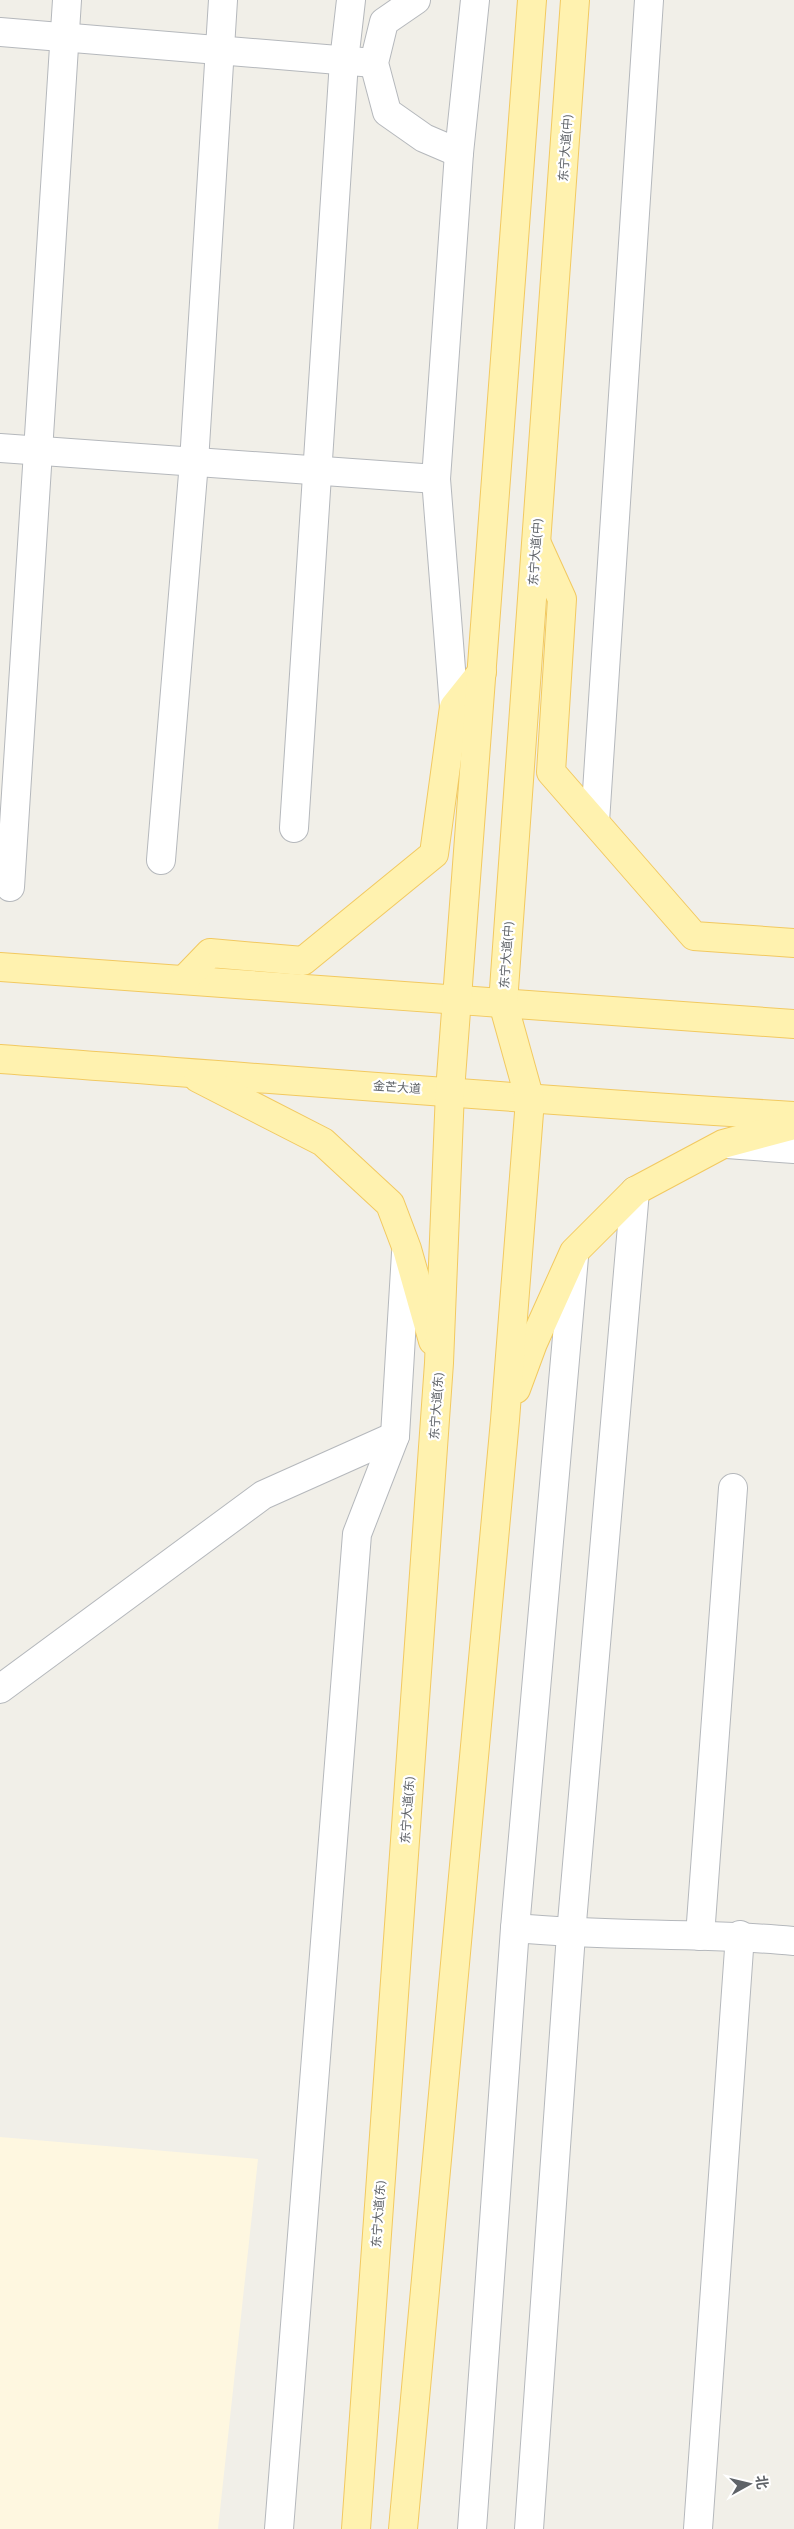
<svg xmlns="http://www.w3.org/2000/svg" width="794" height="2529" font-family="'Open Sans','Noto Sans SC',sans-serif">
<rect width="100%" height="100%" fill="#f1efe8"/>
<polygon fill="#fef7e0" points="0,2137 258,2159 218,2529 0,2529"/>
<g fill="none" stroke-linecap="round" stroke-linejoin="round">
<defs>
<g id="minor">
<polyline points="416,0 384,22 374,63 387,112 424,138 459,153"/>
<polyline points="0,32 374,63"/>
<polyline points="0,448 436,479"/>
<polyline points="454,707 436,479 459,153 475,0"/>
<polyline points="595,822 649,0"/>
<polyline points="294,828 344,61 351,0"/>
<polyline points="161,860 194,462 223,0"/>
<polyline points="10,887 67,0"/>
<polyline points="727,1144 794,1149"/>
<polyline points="0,1689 263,1495 395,1436"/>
<path d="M 515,1928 C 608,1937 701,1932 794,1941"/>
<polyline points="700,1936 733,1488"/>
<polyline points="279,2529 357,1534 395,1436 406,1253"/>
<polyline points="472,2529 515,1928 574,1257"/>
<polyline points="529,2529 571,1934 635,1191"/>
<polyline points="698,2529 740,1935"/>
</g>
<g id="major">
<polyline points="537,544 562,599 551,772 694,936 794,943"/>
<polyline points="0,967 794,1024"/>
<polyline points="184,980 210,953 303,961 434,854 454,707 482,672"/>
<path d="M 0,1059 C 265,1078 529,1100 794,1116"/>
<polyline points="198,1078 323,1142 390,1204 407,1249 433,1341"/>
<polyline points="516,1389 533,1343 574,1252 635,1191 723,1144 794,1125"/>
<polyline points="356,2529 439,1363 450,1091 532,0"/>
<polyline points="403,2529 505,1420 530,1100 503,1003 575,0"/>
</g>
</defs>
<use href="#minor" stroke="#b5b8bc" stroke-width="30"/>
<use href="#major" stroke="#f2c960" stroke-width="30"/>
<use href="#minor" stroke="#fff" stroke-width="28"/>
<use href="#major" stroke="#fff2af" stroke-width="28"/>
</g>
<g text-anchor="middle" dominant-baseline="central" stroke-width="4.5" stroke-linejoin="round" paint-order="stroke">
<g font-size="12" fill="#5f6368" stroke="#fff">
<text transform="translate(565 148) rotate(-86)">东宁大道(中)</text>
<text transform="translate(535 552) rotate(-86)">东宁大道(中)</text>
<text transform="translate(506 955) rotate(-86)">东宁大道(中)</text>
<text transform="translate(397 1087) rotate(4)">金芒大道</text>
<text transform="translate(436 1406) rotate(-86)">东宁大道(东)</text>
<text transform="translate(407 1810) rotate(-86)">东宁大道(东)</text>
<text transform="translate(378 2214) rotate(-86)">东宁大道(东)</text>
</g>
</g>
<g transform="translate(749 2484) rotate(82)" stroke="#ffffff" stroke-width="4" paint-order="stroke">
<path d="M0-4L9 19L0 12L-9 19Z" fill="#5f6368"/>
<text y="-8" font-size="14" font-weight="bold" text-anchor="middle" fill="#5f6368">北</text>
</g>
</svg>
